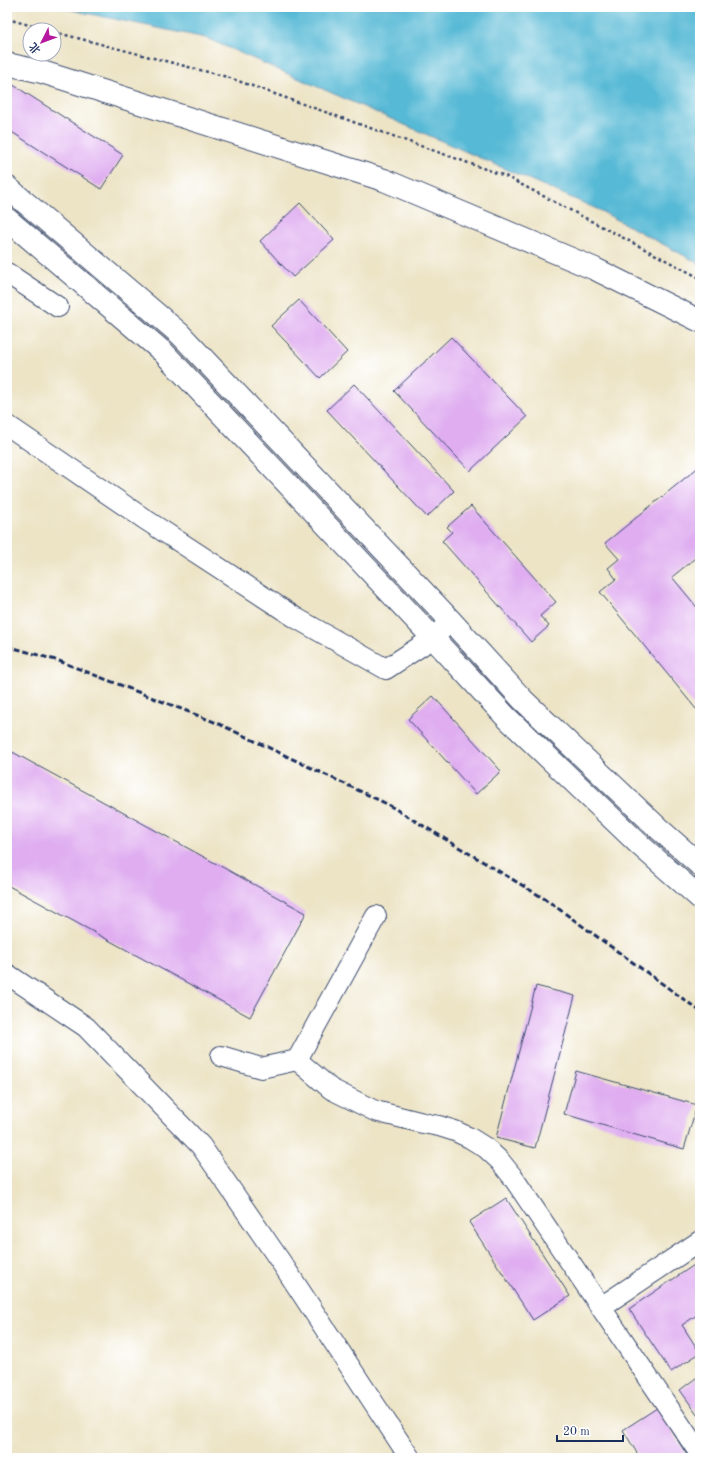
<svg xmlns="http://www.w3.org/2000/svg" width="707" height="1465" font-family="'Old Standard TT','Noto Serif SC',serif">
<rect width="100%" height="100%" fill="#fff"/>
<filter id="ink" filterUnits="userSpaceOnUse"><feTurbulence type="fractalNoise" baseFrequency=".025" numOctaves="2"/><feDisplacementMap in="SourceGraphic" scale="8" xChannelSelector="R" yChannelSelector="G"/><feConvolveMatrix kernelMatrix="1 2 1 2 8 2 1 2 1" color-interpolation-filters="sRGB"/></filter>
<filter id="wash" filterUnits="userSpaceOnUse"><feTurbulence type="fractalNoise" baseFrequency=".012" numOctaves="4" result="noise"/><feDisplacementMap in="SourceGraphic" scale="16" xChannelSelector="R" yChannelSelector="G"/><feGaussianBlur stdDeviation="0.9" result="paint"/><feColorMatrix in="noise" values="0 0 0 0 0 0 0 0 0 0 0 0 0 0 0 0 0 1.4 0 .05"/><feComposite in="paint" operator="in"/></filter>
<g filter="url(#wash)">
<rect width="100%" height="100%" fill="#ede4c6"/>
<polygon fill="#57b9d5" stroke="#39749a" points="57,7 700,7 700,264 597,209 206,38"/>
<g id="blocks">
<g fill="#dfadf0">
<polygon points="7,81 123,155 101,189 7,129"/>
<polygon points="300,203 334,240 293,277 260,241"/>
<polygon points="299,300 347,352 320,378 271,326"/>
<polygon points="451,337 527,417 470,471 394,391"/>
<polygon points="354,384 454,491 427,517 327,410"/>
<polygon points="700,466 700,554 672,577 700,611 700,706 696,709 600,592 616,579 608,568 619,559 605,543"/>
<polygon points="471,506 556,602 540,616 549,626 531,642 442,541 452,532 447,527"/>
<polygon points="433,696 501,771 476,794 408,719"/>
<polygon points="7,749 306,913 250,1017 7,885"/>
<polygon points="536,986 575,996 535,1148 496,1138"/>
<polygon points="576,1071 697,1105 684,1149 564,1114"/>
<polygon points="506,1198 570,1296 533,1320 469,1222"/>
<polygon points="700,1261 700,1313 682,1325 700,1353 671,1372 629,1309"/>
<polygon points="700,1375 700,1418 680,1390"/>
<polygon points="657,1408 689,1458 640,1458 623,1430"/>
</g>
</g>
</g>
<g filter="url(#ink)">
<use href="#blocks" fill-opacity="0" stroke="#3a4a6e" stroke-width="1"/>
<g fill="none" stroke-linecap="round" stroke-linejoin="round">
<defs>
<g id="minor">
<polyline points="7,273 58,307"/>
<polyline points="7,425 146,520 296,618 386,669 433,638 451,621"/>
<polyline points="7,974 86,1027 201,1146 285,1268 410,1458"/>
<polyline points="221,1056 261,1068 297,1060 376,916"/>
<polyline points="297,1060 331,1089 375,1111 423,1123 439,1126 455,1131 470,1138 486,1148 500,1161 512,1176 700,1454"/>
<polyline points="601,1307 700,1241"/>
</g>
<polyline id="tertiary" points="7,64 42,72 384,180 595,269 700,321"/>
<g id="trunk">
<polyline points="7,187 180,334 451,621 523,700 658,828 700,865"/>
<polyline points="7,219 163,352 433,638 506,717 641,846 700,898"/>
</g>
</defs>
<use href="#minor" stroke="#3a4a6e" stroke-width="22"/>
<use href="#tertiary" stroke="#3a4a6e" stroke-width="24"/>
<use href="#trunk" stroke="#3a4a6e" stroke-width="24"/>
<g stroke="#3a4a6e" stroke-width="2.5" stroke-dasharray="3 3" stroke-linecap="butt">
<polyline points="7,19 48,30"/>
<polyline points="54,32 227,77 505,176 700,278"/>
</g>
<use href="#minor" stroke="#fff" stroke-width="20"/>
<use href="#tertiary" stroke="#fff" stroke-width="22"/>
<use href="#trunk" stroke="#fff" stroke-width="22"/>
<polyline stroke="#1b2f5e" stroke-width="3" stroke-dasharray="6 3" stroke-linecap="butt" points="7,646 59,661 217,723 387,804 545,899 700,1011"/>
</g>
</g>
<rect width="707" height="1465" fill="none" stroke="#fff" stroke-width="24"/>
<g transform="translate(42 42) rotate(228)"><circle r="19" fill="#ffffff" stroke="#a4acbf"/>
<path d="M0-3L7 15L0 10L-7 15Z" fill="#b5179e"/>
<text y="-6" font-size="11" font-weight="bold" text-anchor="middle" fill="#1b2f5e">北</text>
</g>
<path d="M557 1435v6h66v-6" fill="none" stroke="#1b2f5e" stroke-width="2"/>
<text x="563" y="1435" font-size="12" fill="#1b2f5e" stroke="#ffffff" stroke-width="3" paint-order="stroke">20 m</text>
</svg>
